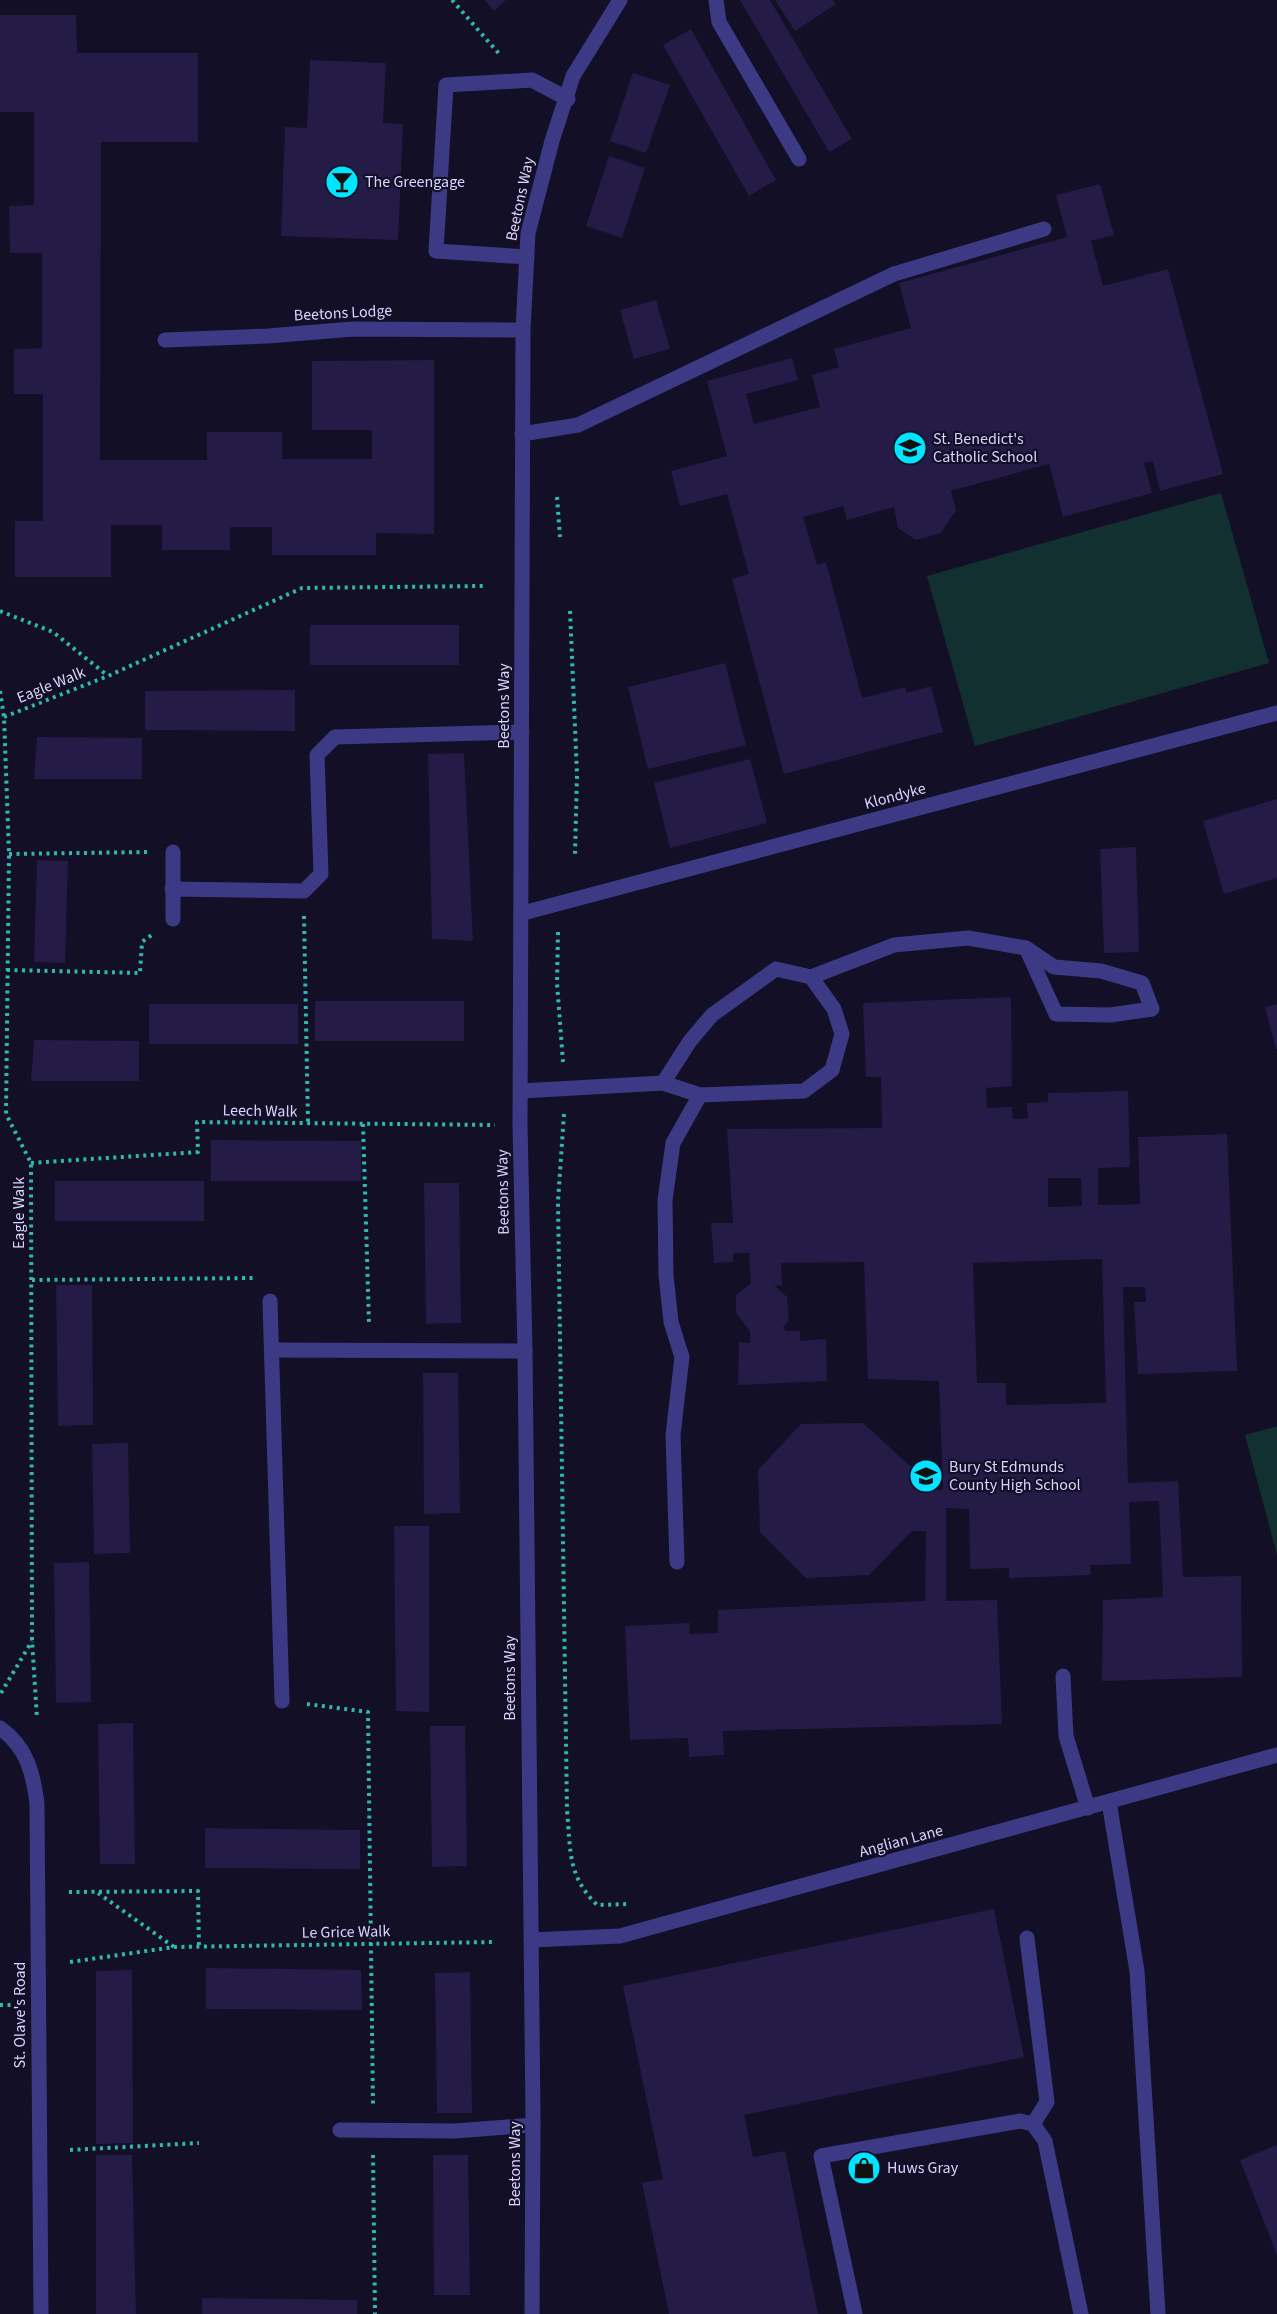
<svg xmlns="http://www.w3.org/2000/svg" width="1277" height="2314" font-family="'Source Sans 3',sans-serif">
<rect width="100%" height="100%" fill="#130f26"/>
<g fill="#12302f">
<polygon points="1221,493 1269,663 975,746 927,576"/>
<polygon points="1277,1426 1277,1555 1245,1435"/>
</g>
<g fill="#241b47" fill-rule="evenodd">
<polygon points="485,0 506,0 494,11"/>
<polygon points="740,0 770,0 852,139 829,152"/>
<polygon points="775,0 833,0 836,4 795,31"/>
<polygon points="0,15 76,15 77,53 198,53 198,142 101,142 100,460 207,460 207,432 282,432 282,459 372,459 372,430 312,430 312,361 434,360 434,534 376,533 376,555 272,555 272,527 230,527 230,550 162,550 162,525 111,525 111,577 15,577 15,521 43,521 43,394 14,394 14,349 42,348 42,253 10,253 9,206 34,205 34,112 0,112"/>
<polygon points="691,29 776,180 749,196 663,45"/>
<polygon points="310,60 386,63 383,123 403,124 398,240 281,236 285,127 307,128"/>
<polygon points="633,73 670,85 646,153 610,141"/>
<polygon points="609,156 645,168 622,238 586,226"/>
<polygon points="1100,184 1114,235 1091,241 1103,286 1168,269 1223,474 1160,491 1153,461 1144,463 1152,493 1063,517 1049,464 951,491 956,510 941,533 916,540 898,528 894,507 847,520 843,506 803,517 817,565 826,562 862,698 905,687 907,693 931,686 943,732 784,774 732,579 749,574 727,494 680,506 671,471 727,456 707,381 792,358 798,380 746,394 754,424 820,407 812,375 839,367 834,349 911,328 899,283 1067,237 1056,195"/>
<polygon points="656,300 670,349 634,359 620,310"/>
<rect x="310" y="625" width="149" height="40"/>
<polygon points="725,663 746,745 648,769 628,687"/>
<polygon points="295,690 295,731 145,730 145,691"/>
<polygon points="37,737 142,738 142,779 34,779"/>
<polygon points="464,753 473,941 432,939 428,754"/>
<polygon points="750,759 767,823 670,848 654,783"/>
<polygon points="1277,799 1277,878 1224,894 1203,821"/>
<polygon points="1136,847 1139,952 1104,953 1100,849"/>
<polygon points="37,860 68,861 65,963 34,962"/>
<path d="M 1011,997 L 1012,1086 L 986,1088 L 987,1108 L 1012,1107 L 1013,1119 L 1028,1118 L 1027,1103 L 1048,1102 L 1048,1093 L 1128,1091 L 1130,1167 L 1098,1168 L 1098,1205 L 1140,1204 L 1138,1137 L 1227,1134 L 1237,1371 L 1138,1374 L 1134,1302 L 1146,1302 L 1145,1287 L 1123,1287 L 1128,1483 L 1178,1481 L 1183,1577 L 1241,1576 L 1242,1677 L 1102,1681 L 1103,1600 L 1163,1597 L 1159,1501 L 1129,1502 L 1131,1564 L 1090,1565 L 1091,1575 L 1009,1578 L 1009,1568 L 970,1569 L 969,1509 L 946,1508 L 946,1601 L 997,1600 L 1002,1724 L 723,1731 L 724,1755 L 689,1757 L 688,1738 L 630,1740 L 625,1626 L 690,1623 L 689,1634 L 718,1633 L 718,1610 L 925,1601 L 926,1531 L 912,1531 L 869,1575 L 806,1578 L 760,1532 L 758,1470 L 801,1424 L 863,1423 L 910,1466 L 924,1467 L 927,1489 L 943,1490 L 939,1381 L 868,1379 L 864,1262 L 781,1263 L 782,1286 L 774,1285 L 787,1297 L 789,1321 L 783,1327 L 786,1331 L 800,1331 L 800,1341 L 826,1339 L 827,1381 L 738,1385 L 739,1342 L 750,1343 L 750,1331 L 736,1313 L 736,1295 L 751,1283 L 749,1253 L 733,1253 L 733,1262 L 714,1263 L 711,1223 L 733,1223 L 727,1129 L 882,1128 L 881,1077 L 866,1077 L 863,1003 ZM 1048,1178 L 1081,1178 L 1082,1206 L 1048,1207 ZM 1102,1259 L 1106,1403 L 1006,1405 L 1006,1383 L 977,1383 L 973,1263 Z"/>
<rect x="315" y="1001" width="149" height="40"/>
<rect x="149" y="1004" width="149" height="40"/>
<polygon points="1277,1004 1277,1049 1276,1049 1265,1007"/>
<polygon points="34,1040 139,1041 139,1081 31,1081"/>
<polygon points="211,1140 361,1141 361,1181 211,1181"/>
<rect x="55" y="1181" width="149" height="40"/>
<polygon points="424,1183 459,1183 461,1323 426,1324"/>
<polygon points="56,1285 92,1285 93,1425 58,1426"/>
<polygon points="423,1373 458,1373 460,1513 424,1514"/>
<polygon points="128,1443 130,1553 94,1554 92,1444"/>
<polygon points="394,1526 429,1526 429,1712 396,1711"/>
<polygon points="89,1562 91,1702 56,1703 54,1563"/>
<polygon points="133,1723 135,1864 100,1864 98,1724"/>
<polygon points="430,1726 465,1726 467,1866 432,1867"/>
<polygon points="205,1828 360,1830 360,1869 205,1868"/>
<polygon points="994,1909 1024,2057 744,2115 753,2157 785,2151 818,2314 669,2314 642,2183 663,2179 623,1986"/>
<polygon points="206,1968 361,1970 362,2010 206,2009"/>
<polygon points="132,1970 133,2143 96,2144 96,1971"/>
<polygon points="470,1972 472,2113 437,2113 435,1973"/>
<polygon points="1277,2145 1277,2255 1240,2160"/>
<polygon points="96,2155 132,2155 136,2314 96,2314"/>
<polygon points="433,2155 468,2155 470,2295 434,2295"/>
<polygon points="202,2298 357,2300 357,2314 202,2314"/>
</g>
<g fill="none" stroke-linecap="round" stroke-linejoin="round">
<g stroke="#2fb8b0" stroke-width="4" stroke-dasharray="3 4.5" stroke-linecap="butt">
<polyline points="452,0 501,56"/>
<polyline points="557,497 560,537"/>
<polyline points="0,611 53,632 107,675"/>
<polyline points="570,611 577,774 575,855"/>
<polyline points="0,691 4,717 9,854 6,1114 31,1163 32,1640 37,1718"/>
<polyline points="4,717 108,676 302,588 483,586"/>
<polyline points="9,854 149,852"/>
<polyline points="304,916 308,1123"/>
<polyline points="558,932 557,983 563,1062"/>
<polyline points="7,970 140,973 142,942 153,934"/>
<path d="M 564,1114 L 558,1201 L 567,1811 C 571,1851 567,1875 597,1905 L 628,1904"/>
<polyline points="363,1124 369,1324"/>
<polyline points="31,1163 198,1152 197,1122 495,1125"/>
<polyline points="32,1280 255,1278"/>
<polyline points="1,1693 32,1641"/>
<polyline points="307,1704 368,1712 373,2105"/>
<polyline points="69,1892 198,1891 199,1946"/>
<polyline points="98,1893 174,1947"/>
<polyline points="70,1962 174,1947 494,1942"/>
<polyline points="0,2005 14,2005"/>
<polyline points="70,2150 199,2143"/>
<polyline points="373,2155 375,2314"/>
</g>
<g stroke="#3d3a85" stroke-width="15">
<polyline points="716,0 719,22 799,159"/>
<polyline points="527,257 436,251 446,85 532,80 568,99"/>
<polyline points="165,340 268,336 353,329 523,330"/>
<polyline points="522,434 578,425 894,274 1044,229"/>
<polyline points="172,889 304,891 321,874 317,755 335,737"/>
<polyline points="173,919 173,852"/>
<polyline points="811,977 894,945 968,938 1026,948 1054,967 1101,971 1142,983 1152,1009 1110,1015 1056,1014 1026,948"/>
<polyline points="521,1091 663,1083 700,1095 804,1091 832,1070 842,1034 834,1009 811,977 776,969 712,1015 690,1041 663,1083"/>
<polyline points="270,1301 282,1701"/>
<polyline points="272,1350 525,1351"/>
<polyline points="677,1562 673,1435 682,1357 671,1322 666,1275 665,1200 673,1143 700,1095"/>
<polyline points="1063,1676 1066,1736 1088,1808"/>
<polyline points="1027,1938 1047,2102 1033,2124"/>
<polyline points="855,2314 821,2156 1020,2121 1033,2124 1045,2141 1081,2314"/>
</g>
<g stroke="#3d3a85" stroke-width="15">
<polyline points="335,737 522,732"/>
<polyline points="523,913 1277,713"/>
<path d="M 0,1728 C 27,1747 33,1773 37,1803 L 41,2314"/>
<polyline points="1109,1802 1137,1971 1158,2314"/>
<polyline points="531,1940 620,1936 1277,1755"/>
<polyline points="340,2130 455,2131 533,2125"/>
</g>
<polyline stroke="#3d3a85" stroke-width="15" points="532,2314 533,2119 525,1351 520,1125 523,330 528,233 552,141 573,76 620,0"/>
</g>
<defs>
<symbol id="bar-disc" viewBox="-11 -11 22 22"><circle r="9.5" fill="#00e5ff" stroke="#130f26"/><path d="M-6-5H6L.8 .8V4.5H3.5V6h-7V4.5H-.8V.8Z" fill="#111"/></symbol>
<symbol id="school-disc" viewBox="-11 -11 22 22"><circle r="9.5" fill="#00e5ff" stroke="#130f26"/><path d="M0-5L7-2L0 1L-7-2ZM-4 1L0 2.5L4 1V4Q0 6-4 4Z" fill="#111"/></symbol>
<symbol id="shop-disc" viewBox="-11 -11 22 22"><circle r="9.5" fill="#00e5ff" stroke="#130f26"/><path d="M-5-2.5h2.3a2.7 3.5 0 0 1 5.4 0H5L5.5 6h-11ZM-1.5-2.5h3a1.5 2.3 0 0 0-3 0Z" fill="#111"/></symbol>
</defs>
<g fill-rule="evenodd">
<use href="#bar-disc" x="323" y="163" width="38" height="38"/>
<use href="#school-disc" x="891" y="429" width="38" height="38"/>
<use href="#school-disc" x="907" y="1457" width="38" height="38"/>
<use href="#shop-disc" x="845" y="2149" width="38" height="38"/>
</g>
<g text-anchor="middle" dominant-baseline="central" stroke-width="4.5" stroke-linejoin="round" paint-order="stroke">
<g font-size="16" fill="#d9d4ff" stroke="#130f26" text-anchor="start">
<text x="365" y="182">The Greengage</text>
<text x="933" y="439">St. Benedict's<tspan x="933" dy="18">Catholic School</tspan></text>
<text x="949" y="1467">Bury St Edmunds<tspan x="949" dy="18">County High School</tspan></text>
<text x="887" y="2168">Huws Gray</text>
</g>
<g font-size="16" fill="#d9d4ff" stroke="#130f26">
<text transform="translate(520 199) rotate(-78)">Beetons Way</text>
<text transform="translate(343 313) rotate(-3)">Beetons Lodge</text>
<text transform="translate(51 685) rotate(-22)">Eagle Walk</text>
<text transform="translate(504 706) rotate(-90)">Beetons Way</text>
<text transform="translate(895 796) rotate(-15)">Klondyke</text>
<text transform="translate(260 1111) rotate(1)">Leech Walk</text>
<text transform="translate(503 1192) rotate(-91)">Beetons Way</text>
<text transform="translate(19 1213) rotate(-90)">Eagle Walk</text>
<text transform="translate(510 1678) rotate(-90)">Beetons Way</text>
<text transform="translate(901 1841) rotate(-15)">Anglian Lane</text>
<text transform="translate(346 1932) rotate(-1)">Le Grice Walk</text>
<text transform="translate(20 2015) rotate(-90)">St. Olave's Road</text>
<text transform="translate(515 2164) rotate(-90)">Beetons Way</text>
</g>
</g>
</svg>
